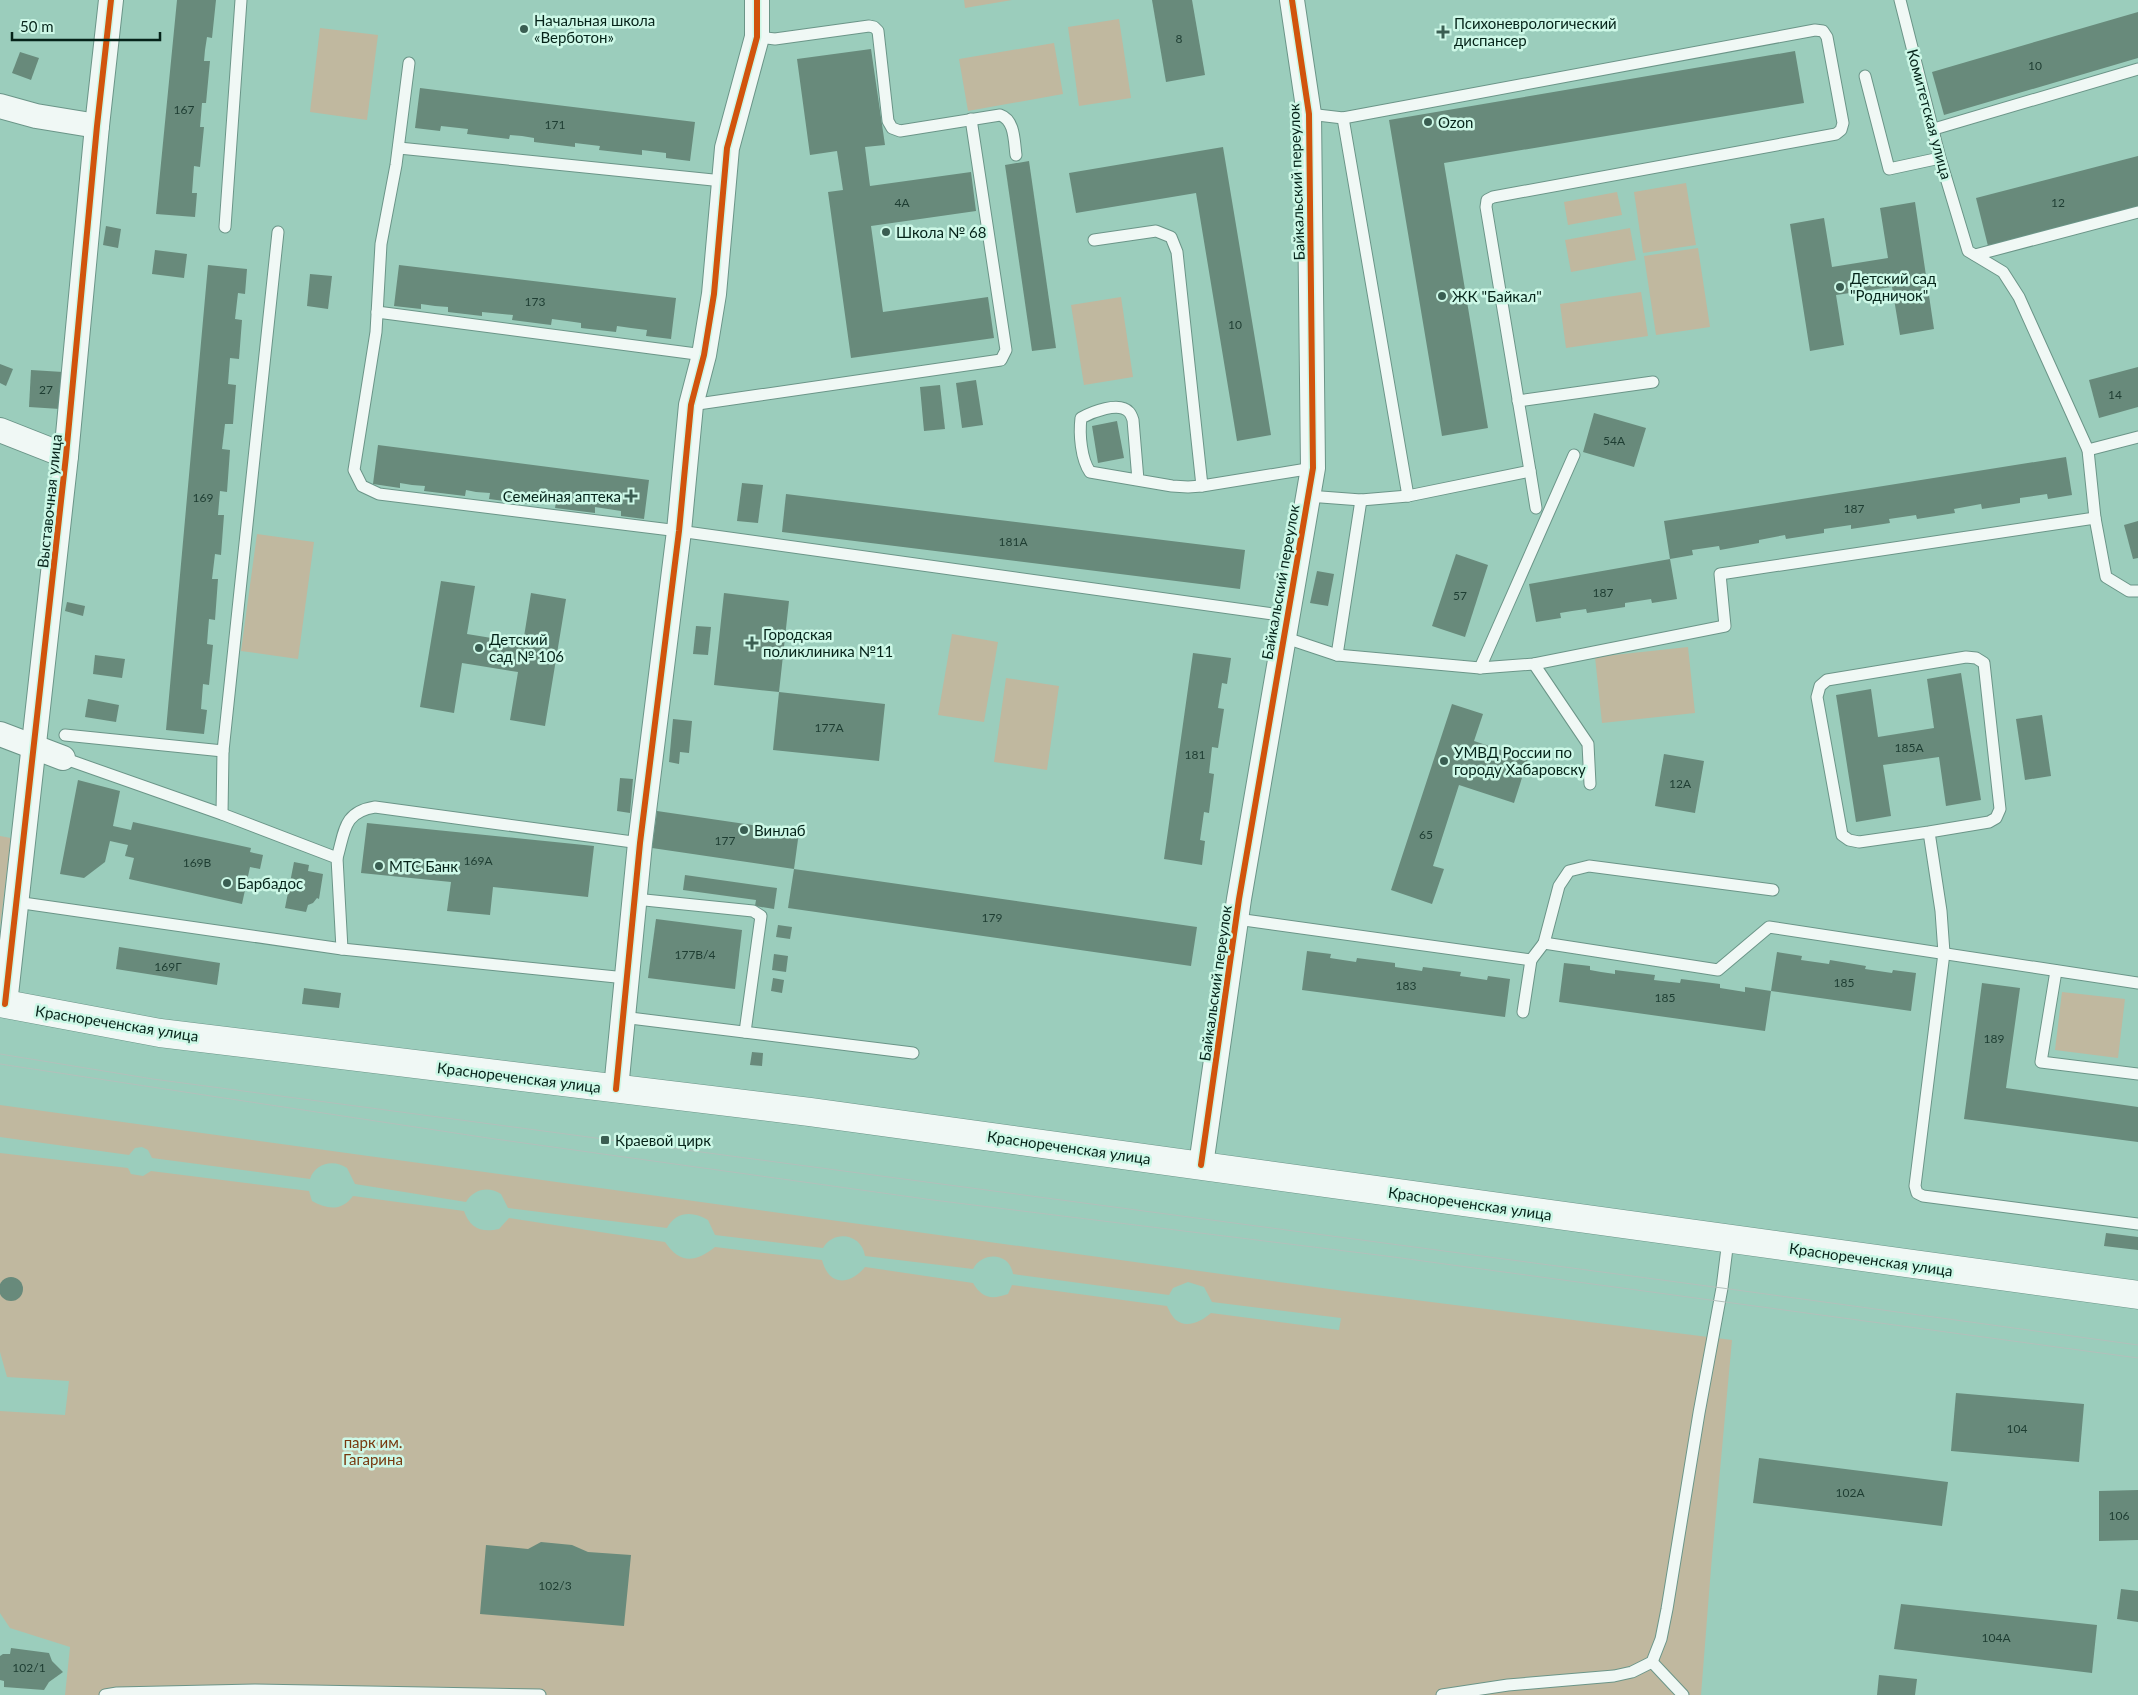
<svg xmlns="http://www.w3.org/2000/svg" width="2138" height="1695" font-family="Lato,sans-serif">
<rect width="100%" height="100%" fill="#9bcdbc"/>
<g fill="#c0b89f">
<polygon points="964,0 1012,0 965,8"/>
<polygon points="1119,19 1131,98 1079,106 1068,27"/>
<polygon points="320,28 378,35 367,120 310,112"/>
<polygon points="1054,43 1063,94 968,111 959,59"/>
<polygon points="1686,183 1696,245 1643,253 1634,192"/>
<polygon points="1617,192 1622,215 1568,225 1564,202"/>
<polygon points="1630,228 1636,260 1571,272 1565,240"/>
<polygon points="1698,248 1710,327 1656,335 1644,256"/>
<polygon points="1641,292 1648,336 1566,348 1560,304"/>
<polygon points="1121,297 1133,377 1084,385 1071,305"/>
<polygon points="257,534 314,542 298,659 241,651"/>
<polygon points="952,634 998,642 984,722 938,715"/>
<polygon points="1688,647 1695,713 1602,723 1595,657"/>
<polygon points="1006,678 1059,686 1047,770 994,762"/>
<polygon points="0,836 11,838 0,927"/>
<polygon points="2062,992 2125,999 2118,1058 2055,1050"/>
<path d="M 0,1105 L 1344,1291 L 1732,1340 L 1711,1568 L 1701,1695 L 65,1695 L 70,1647 L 10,1628 L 0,1613 L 0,1411 L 65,1415 L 69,1381 L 7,1377 L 0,1352 L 0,1153 L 128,1168 L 131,1174 L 143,1176 L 151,1171 L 309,1191 L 312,1201 C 328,1210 342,1211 353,1196 L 464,1211 C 470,1228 481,1233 499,1229 L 509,1218 L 665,1242 C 680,1264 695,1263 715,1247 L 822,1260 C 829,1286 849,1286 865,1267 L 973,1283 C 982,1298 991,1300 1008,1294 L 1012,1285 L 1167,1306 C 1169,1310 1172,1317 1176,1320 C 1187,1329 1202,1321 1211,1313 L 1339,1330 L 1341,1318 L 1212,1302 L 1204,1287 L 1188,1282 L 1173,1288 L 1169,1295 L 1013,1274 C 1010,1252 982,1251 973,1269 L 865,1256 C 862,1234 834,1229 823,1248 L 715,1235 L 708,1220 C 693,1211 676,1211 667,1228 L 508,1208 L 501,1194 C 488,1186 474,1189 466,1202 L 355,1184 L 347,1168 C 334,1159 315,1163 310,1179 L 152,1158 L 148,1150 L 142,1147 L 135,1148 L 129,1155 L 0,1137 Z"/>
</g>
<g fill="#688a7b">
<polygon points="177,0 216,0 212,38 207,37 205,50 204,61 210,61 206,103 202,103 200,127 204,127 200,167 194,166 192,193 197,193 195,217 156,214"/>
<polygon points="1152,0 1192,0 1205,75 1166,82"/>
<polygon points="2138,12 2138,58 1944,115 1932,72"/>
<polygon points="871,49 885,145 865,147 870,186 971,172 976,211 871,226 883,312 988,297 994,338 851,358 828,192 843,190 837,151 810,155 797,59"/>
<polygon points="1795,51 1804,103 1444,163 1488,428 1442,436 1389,120"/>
<polygon points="20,52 39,58 31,80 12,73"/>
<polygon points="420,88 695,122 690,161 666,158 666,153 642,150 642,155 599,150 600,146 575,143 575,147 534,142 534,138 522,136 510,135 509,139 467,134 468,129 441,126 440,131 415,128"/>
<polygon points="1223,147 1271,435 1237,441 1196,193 1076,213 1069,173"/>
<polygon points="2138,156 2138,207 1988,246 1976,198"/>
<polygon points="1029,161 1056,348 1032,351 1005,165"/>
<polygon points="1915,202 1934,329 1900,335 1892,287 1836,295 1844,345 1810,351 1790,224 1824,218 1832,267 1888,258 1880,208"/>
<polygon points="106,226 121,229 118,248 103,245"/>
<polygon points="155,250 187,254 184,278 152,274"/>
<polygon points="208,265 247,269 245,294 238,293 235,319 242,320 239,359 230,358 228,384 236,385 233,424 225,424 222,449 230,450 227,492 220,491 218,515 224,515 221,555 215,554 212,579 218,579 215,620 209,619 208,631 207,644 213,645 209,685 203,684 201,709 207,710 204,734 166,730"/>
<polygon points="399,265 676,298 671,339 646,336 647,330 631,328 617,326 616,332 581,328 581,323 567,321 552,319 551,325 512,320 513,315 482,312 482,316 448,312 448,307 435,306 421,304 421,309 394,306"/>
<polygon points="310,274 332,276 328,309 307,306"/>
<polygon points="0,364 13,369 6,386 0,383"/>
<polygon points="2138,367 2138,407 2099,418 2089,380"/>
<polygon points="31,370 63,372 60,409 29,407"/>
<polygon points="976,380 983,425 962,428 956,383"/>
<polygon points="940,385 945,429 924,431 920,387"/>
<polygon points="1594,413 1646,428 1634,467 1583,452"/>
<polygon points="1117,421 1124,458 1098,463 1092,426"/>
<polygon points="378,445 649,480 644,519 621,516 621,511 595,507 595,513 555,508 556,502 530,498 529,504 489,499 490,493 476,492 466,490 465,496 424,491 425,486 412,485 400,483 400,488 373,484"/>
<polygon points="2066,457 2072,495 2048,499 2047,494 2020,498 2020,503 1982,509 1981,504 1954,509 1955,513 1917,519 1916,515 1889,519 1890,523 1851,529 1851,525 1824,529 1824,533 1786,539 1785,535 1759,540 1759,543 1720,550 1719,546 1692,550 1693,555 1670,559 1664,521"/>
<polygon points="742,483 763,485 758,523 737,521"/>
<polygon points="786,494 1245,550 1240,589 782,532"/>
<polygon points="2138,521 2138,558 2133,559 2124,525"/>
<polygon points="1456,554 1488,565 1465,637 1432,626"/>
<polygon points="1670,559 1677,599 1652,603 1651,599 1625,603 1625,607 1587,613 1586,609 1572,611 1560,613 1561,618 1536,622 1529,584"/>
<polygon points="1317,571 1334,574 1328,606 1310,603"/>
<polygon points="441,581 475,586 467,634 523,643 531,593 566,599 545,726 510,720 518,672 462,663 454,713 420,707"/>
<polygon points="724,593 789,601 779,692 885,704 879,761 773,750 779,692 714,685"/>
<polygon points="67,602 85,606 83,616 65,611"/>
<polygon points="696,626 711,627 708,655 693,654"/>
<polygon points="1193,653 1231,658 1227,684 1222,683 1218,708 1224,709 1218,748 1212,747 1209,773 1214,774 1209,813 1204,812 1200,840 1205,841 1202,865 1164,859"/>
<polygon points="95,655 125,659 122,678 93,674"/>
<polygon points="1961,673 1981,800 1946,806 1939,757 1883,765 1891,816 1856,822 1836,695 1871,689 1878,737 1934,728 1927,679"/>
<polygon points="88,699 119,705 116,722 85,717"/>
<polygon points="1452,704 1483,714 1474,741 1528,759 1514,803 1459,785 1433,866 1444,869 1432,904 1391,890"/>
<polygon points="2042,715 2051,776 2025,780 2016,719"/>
<polygon points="673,719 692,721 689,753 680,752 679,764 669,762"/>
<polygon points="1664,754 1704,761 1695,813 1655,806"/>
<polygon points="620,778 633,779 630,813 617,811"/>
<polygon points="78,780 120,791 113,826 131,830 133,822 251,848 250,852 263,855 260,869 250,867 242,904 129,879 134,858 125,856 128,845 110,841 105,862 84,878 60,874"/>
<polygon points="657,811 799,832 794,869 1197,927 1191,966 788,908 794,869 652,848"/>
<polygon points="367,823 594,846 588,897 493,887 490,915 447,911 451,882 361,873"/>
<polygon points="294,862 309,865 308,871 323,874 319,899 317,898 313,903 308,905 306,912 285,908"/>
<polygon points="685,875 777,888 774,909 755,906 756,900 683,890"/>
<polygon points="656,919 742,930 735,989 648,978"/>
<polygon points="778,925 792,927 790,939 776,937"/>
<polygon points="119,947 220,963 217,985 116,969"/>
<polygon points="1307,951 1331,954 1330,958 1356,962 1357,958 1395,963 1395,967 1422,971 1423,967 1461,972 1460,976 1487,980 1488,976 1510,979 1505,1017 1302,990"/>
<polygon points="1777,952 1802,956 1801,960 1829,964 1830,960 1866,966 1865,969 1892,973 1893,970 1916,973 1911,1011 1771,991"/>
<polygon points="774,954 788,956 786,972 772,970"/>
<polygon points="1564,963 1590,966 1590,970 1601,972 1615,974 1615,970 1655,975 1654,980 1680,983 1681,979 1720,984 1720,988 1745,992 1745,987 1771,991 1765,1031 1559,1002"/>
<polygon points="773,978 784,980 782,993 771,991"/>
<polygon points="1982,983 2020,988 2006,1088 2138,1107 2138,1142 1964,1119"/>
<polygon points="304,988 341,993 339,1008 302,1004"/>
<polygon points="752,1052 763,1053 762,1066 750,1065"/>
<polygon points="2106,1233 2138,1237 2138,1250 2104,1246"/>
<circle cx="11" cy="1289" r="12"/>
<polygon points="1956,1393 2084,1404 2079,1462 1951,1451"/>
<polygon points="1759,1458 1948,1482 1942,1526 1753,1503"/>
<polygon points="2138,1490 2138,1540 2099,1541 2099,1491"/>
<polygon points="541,1542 572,1545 588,1552 631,1555 624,1626 480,1614 486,1545 528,1549"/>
<polygon points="2121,1589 2138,1591 2138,1622 2117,1619"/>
<polygon points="1901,1604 2097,1625 2092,1673 1894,1649"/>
<polygon points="11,1648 49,1653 52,1661 63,1672 49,1682 44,1690 4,1687 4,1681 0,1680 0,1656 3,1654 10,1654"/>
<polygon points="1879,1675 1917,1679 1915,1695 1877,1695"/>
</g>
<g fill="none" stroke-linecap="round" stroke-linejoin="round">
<defs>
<g id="service">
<polyline points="1900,0 1940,158 1968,251 2003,272 2019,297 2088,450 2095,518 2106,577 2129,591 2138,591"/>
<path d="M 757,37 L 775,39 L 869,26 L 874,27 L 878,31 L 888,121 L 892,128 L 900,131 L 1000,115 C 1015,120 1014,141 1016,155"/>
<polyline points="409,63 396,165 381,244 376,332 354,470 362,486 379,494 679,531 1287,616"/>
<polyline points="1865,76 1889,169 1940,158"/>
<polyline points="1343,118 1408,496"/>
<polyline points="1934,129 2138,69"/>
<polyline points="399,148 723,181"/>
<polyline points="225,227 241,0"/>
<polyline points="1094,240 1156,231 1171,237 1177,252 1202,486 1313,468"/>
<polyline points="1975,255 2138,212"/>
<polyline points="377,312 704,355"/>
<polyline points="1518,401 1653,382"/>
<polyline points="691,405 1001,360 1006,350 971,119"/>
<polyline points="2088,450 2138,437"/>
<polyline points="1530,471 1536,508"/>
<path d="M 1138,480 L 1133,420 C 1132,417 1131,414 1129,412 C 1119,401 1092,412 1081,418 C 1079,434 1081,459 1090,472 L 1172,486 L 1188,487 L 1202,486"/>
<polyline points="1308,496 1361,500 1408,496 1530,471 1486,207 1487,200 1493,197 1836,134 1841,130 1843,123 1827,37 1823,31 1815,30 1343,118 1309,114"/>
<polyline points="1283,637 1337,655 1480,668 1534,664 1725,626 1720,574 2095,518"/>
<polyline points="1337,655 1361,500"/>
<polyline points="1534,664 1588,744 1590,784"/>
<polyline points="1480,668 1574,455"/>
<polyline points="65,735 223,751 278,232"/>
<polyline points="63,758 222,814 337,858 342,949 626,978"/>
<polyline points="222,814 223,751"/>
<polyline points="1929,832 1859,842 1849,840 1842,835 1817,697 1820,686 1827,680 1966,657 1976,658 1984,663 2000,809 1996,818 1989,822 1929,832 1941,911 1944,953 1915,1186 1917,1193 1923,1196 2138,1224"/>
<path d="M 337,858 C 345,831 343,812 375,807 L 640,843"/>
<polyline points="635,899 753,911 761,916 745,1032"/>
<polyline points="23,903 342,949"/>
<polyline points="1237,919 1531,960 1544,943 1718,970 1769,927 2138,983"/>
<polyline points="1544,943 1559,886 1569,871 1589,866 1773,890"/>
<polyline points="2056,971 2041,1062 2138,1074"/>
<polyline points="1523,1012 1531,960"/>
<polyline points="622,1017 913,1053"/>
<polyline points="1652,1662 1683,1695"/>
<polyline points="105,1695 117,1693 255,1690 540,1695"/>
<polyline points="1442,1695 1508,1685 1614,1676 1632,1672 1652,1662 1661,1639 1667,1609 1699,1413 1722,1288 1728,1240"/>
</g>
<g id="minor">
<polyline points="0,106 36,116 97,126"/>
<polyline points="0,430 66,456"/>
<polyline points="0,734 63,758"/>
<polyline points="5,1004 66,456 97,126 111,0"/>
<polyline points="616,1089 640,843 679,531 691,405 704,355 714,294 727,148 757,37 757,0"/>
<polyline points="1201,1165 1239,899 1313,468 1309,114 1292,0"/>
</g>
<polyline id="primary" points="0,1003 160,1033 810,1112 2138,1295"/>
</defs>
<use href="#service" stroke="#6b9588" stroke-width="13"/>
<use href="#minor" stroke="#6b9588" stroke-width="26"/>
<use href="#primary" stroke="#6b9588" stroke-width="29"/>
<use href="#service" stroke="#f0f8f5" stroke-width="11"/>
<use href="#minor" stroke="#f0f8f5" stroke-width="24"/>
<use href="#primary" stroke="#f0f8f5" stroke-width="28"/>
<g stroke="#b2c0bb" stroke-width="1">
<polyline points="0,1054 153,1079 1722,1288 2138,1345"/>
<polyline points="0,1064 488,1138 933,1200 1386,1256 2138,1358"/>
</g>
<defs>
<g id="cycleway">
<polyline points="5,1004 66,456 97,126 111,0"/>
<polyline points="616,1089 640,843 679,531 691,405 704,355 714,294 727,148 757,37 757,0"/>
<polyline points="1201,1165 1239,899 1313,468 1309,114 1292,0"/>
</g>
</defs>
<use href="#cycleway" stroke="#cdf8e7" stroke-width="9"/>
<use href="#cycleway" stroke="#d1540d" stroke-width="6"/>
</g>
<g fill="#3a5e52" stroke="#cdf8e7" stroke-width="2">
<circle cx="524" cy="29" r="5"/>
<path d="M1440.5 24.5h5v5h5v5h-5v5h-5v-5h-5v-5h5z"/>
<circle cx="1428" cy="122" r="5"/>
<circle cx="886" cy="232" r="5"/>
<circle cx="1840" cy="287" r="5"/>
<circle cx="1442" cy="296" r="5"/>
<path d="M628.5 488.5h5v5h5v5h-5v5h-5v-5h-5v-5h5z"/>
<path d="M749.5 635.5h5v5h5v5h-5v5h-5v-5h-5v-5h5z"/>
<circle cx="479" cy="648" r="5"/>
<circle cx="1444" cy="761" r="5"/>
<circle cx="744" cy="830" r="5"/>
<circle cx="379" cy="866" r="5"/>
<circle cx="227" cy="883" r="5"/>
<rect x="600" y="1135" width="10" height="10" rx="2.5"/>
</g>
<g text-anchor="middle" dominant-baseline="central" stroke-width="5" stroke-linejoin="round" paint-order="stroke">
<g font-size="12" fill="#1e3d32">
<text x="1179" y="38">8</text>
<text x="2035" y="65">10</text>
<text x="184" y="109">167</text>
<text x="555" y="124">171</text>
<text x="902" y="202">4А</text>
<text x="2058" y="202">12</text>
<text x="535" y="301">173</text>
<text x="1235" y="324">10</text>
<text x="46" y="389">27</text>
<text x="2115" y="394">14</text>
<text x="1614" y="440">54А</text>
<text x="203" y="497">169</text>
<text x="1854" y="508">187</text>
<text x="1013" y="541">181А</text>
<text x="1603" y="592">187</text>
<text x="1460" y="595">57</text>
<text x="829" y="727">177А</text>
<text x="1909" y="747">185А</text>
<text x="1195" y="754">181</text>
<text x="1680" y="783">12А</text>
<text x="1426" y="834">65</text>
<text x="725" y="840">177</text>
<text x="478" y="860">169А</text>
<text x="197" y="862">169В</text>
<text x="992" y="917">179</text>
<text x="695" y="954">177В/4</text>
<text x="168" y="966">169Г</text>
<text x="1844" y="982">185</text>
<text x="1406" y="985">183</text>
<text x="1665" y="997">185</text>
<text x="1994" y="1038">189</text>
<text x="2017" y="1428">104</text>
<text x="1850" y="1492">102А</text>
<text x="2119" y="1515">106</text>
<text x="555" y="1585">102/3</text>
<text x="1996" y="1637">104А</text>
<text x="29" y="1667">102/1</text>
</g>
<g font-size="15" fill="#052319" stroke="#cdf8e7" text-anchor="start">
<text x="534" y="20">Начальная школа<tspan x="534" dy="17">«Верботон»</tspan></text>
<text x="1454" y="23">Психоневрологический<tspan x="1454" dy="17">диспансер</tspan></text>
<text x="1438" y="122">Ozon</text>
<text x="896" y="232">Школа № 68</text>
<text x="1850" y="278">Детский сад<tspan x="1850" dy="17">"Родничок"</tspan></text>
<text x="1452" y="296">ЖК "Байкал"</text>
<text x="621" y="496" text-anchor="end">Семейная аптека</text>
<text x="763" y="634">Городская<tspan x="763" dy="17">поликлиника №11</tspan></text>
<text x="489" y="639">Детский<tspan x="489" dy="17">сад № 106</tspan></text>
<text x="1454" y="752">УМВД России по<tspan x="1454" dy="17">городу Хабаровску</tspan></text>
<text x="754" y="830">Винлаб</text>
<text x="389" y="866">МТС Банк</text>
<text x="237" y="883">Барбадос</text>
<text x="615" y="1140">Краевой цирк</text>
</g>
<g font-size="15" fill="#052319" stroke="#cdf8e7">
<text transform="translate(1930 114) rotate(75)">Комитетская улица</text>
<text transform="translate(1296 182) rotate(-92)">Байкальский переулок</text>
<text transform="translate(49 501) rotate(-84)">Выставочная улица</text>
<text transform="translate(1280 582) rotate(-80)">Байкальский переулок</text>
<text transform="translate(1215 983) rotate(-82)">Байкальский переулок</text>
<text transform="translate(117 1023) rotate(9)">Краснореченская улица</text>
<text transform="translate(519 1077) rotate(7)">Краснореченская улица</text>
<text transform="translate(1069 1147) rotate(8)">Краснореченская улица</text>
<text transform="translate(1470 1203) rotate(8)">Краснореченская улица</text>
<text transform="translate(1871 1259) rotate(8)">Краснореченская улица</text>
</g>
<g font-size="15" fill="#77390f" stroke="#cdf8e7">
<text x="373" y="1442">парк им.<tspan x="373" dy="17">Гагарина</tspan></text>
</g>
</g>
<path d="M12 32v8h148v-8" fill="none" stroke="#052319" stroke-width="2.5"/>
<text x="20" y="32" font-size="15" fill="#052319" stroke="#cdf8e7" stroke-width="4" paint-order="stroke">50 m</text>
</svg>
